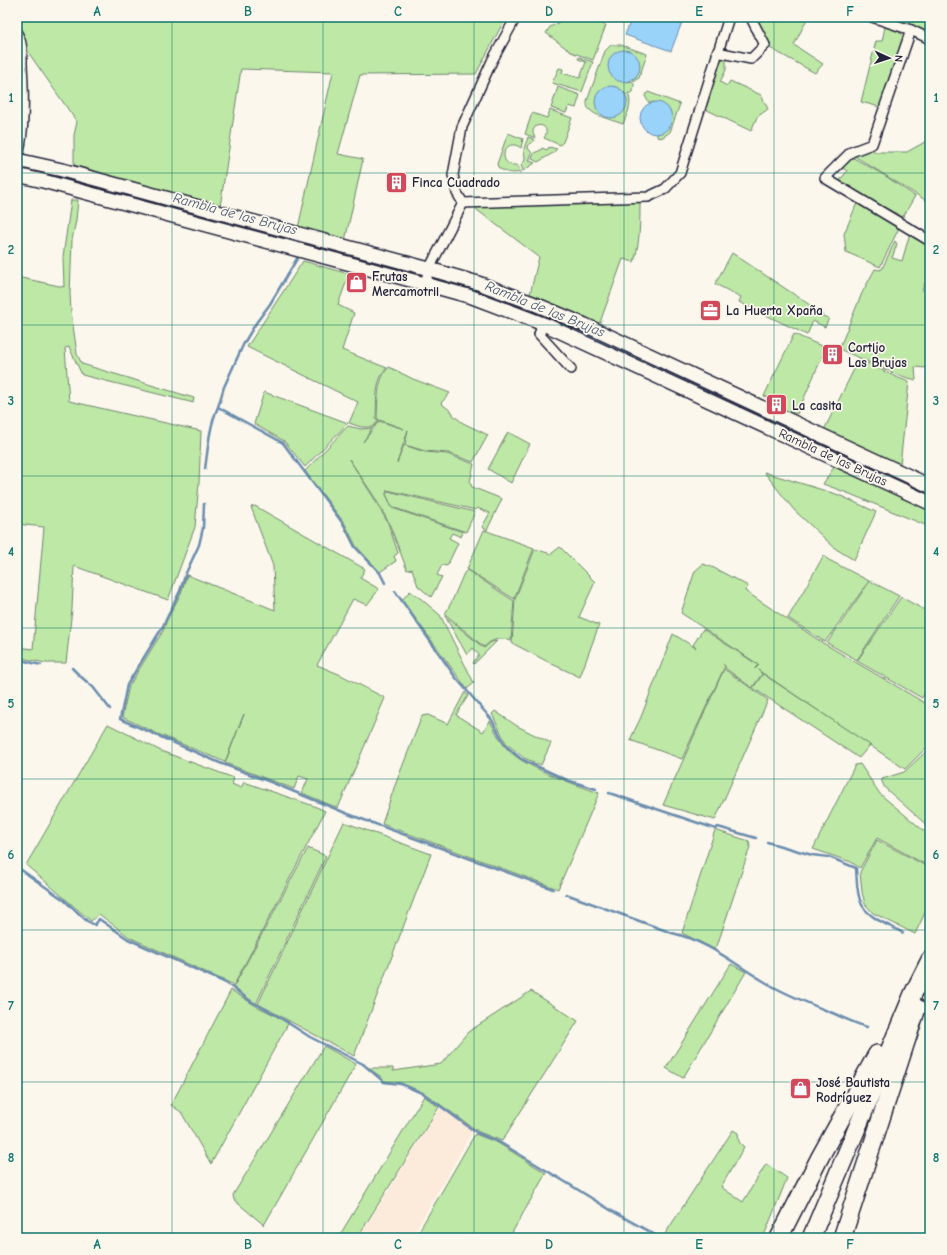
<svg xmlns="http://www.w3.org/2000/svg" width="947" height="1255" font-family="'Comic Neue',sans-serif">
<rect width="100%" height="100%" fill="#fbf7ec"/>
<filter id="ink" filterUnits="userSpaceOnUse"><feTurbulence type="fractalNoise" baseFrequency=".025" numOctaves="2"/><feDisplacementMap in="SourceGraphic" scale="8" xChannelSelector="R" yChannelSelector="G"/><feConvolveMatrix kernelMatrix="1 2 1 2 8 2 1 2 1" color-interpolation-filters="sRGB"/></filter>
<g filter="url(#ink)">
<polygon fill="#fceada" points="440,1108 473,1130 411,1238 359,1238"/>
<g fill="#bde8a5" stroke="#708570">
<polygon points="17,17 506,17 476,74 360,75 338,154 363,159 345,241 298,228 333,72 241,69 220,207 74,165 74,135 77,122 28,52 21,25 17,25"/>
<polygon points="562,17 586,17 606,25 593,60 571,52 546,33 550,27 558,23"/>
<polygon points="758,17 808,17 794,45 823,64 815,73 768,47 756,20"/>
<polygon points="888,17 930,17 930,34 909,24 889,19"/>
<polygon points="885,27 898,31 904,37 880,107 861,102 876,41 882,41"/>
<path d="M 611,45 L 621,45 L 647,54 L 639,78 L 634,81 L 633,79 L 636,77 L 637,57 L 633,53 L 628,51 L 627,82 L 632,81 L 634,84 L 633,92 L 625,95 L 624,92 L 627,102 L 626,97 L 629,96 C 632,106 627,114 623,124 C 615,121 595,116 590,110 C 587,108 587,105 587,101 L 605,51 Z"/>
<polygon points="579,57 593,62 582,92 552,83 559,68 563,69 562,73 580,78 586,62 578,59"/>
<polygon points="724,58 726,59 726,70 720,82 727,86 730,81 761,95 768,109 757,117 751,131 703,108 720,59"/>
<polygon points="558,87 580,95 576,108 569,106 566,113 551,108"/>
<path d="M 648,92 L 680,104 L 670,132 L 663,137 L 658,138 L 657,136 L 657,133 L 660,133 C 667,126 672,124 671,113 L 654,102 L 649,103 L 645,96 Z"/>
<path d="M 550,110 L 572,118 L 563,142 L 560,145 L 544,138 C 549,131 545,123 536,126 C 532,130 532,134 536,138 L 525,134 L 532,113 L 547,118 Z"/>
<path d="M 508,133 L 523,139 L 521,148 C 504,135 495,167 517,165 L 521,172 C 512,174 505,173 498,167 L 497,164 Z"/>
<path d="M 528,137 L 534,139 L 534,141 L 529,144 L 528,148 L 532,153 L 529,161 L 535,163 L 523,171 L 521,165 C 528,158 524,158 524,150 C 524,146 527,141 528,137 Z"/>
<polygon points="925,142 930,142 930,203 851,154 871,148 875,152 907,152"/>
<polygon points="549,147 557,149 553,153 538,162 532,159 534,153 541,150 542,148 547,150"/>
<polygon points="850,156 884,175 915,196 903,217 838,183 847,171 841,167"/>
<polygon points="71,200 78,200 76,220 72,240 70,294 71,311 77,354 82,364 194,398 193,403 190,402 82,375 69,347 65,348 69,401 201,431 199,483 195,527 168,600 74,566 72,609 66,663 45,663 17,657 17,647 33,649 44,527 17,524 17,277 64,287 63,257"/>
<path d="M 640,202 C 640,222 640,243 634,262 L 623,259 L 599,325 L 530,294 L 539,257 L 477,210 L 475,207 Z"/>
<polygon points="857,203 899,228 880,267 846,252 844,234"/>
<polygon points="910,233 930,245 930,271 922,290 930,292 930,357 926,368 915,367 916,380 898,375 839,349 862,293 875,269 879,270 882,269 895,241 897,244 892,258 902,261"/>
<polygon points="732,253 822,313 822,316 829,318 825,327 813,321 807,335 739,302 741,297 715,284"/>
<path d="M 303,261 L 349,274 L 338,305 L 354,313 L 342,350 L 387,368 C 374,380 377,404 376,419 L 379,420 L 373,427 L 361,427 L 349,423 L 358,402 L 247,347 Z"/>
<polygon points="794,334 826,348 797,414 781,409 782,403 764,396"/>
<polygon points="859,359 896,377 909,382 900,465 824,430"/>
<path d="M 389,367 L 413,379 L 450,393 L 441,403 L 453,413 L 453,415 L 463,423 L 488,435 L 473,462 L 448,453 L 425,451 L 405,445 L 408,430 L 397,463 L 404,445 L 425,452 L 447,454 L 474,464 L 470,482 L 472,487 L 502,499 L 487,530 L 482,527 L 490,513 L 477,508 L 476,510 L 387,490 L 386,494 L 392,508 L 463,532 L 461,537 L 452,533 L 449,538 L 458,543 L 447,566 L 442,565 L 437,575 L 442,577 L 431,597 L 418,586 L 412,569 L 407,570 L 389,523 L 374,496 L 349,459 L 372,495 L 388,523 L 398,553 L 394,556 L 396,561 L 380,572 L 356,546 L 345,524 L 305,471 L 348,426 L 361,429 L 372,428 L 363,442 L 379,421 L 404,429 L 377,419 C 378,402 376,380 389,367 Z"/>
<polygon points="264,392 348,423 305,467 284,441 254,424"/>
<polygon points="508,432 530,444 511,483 488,469"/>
<polygon points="834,467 930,510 930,527 850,494 823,484"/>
<polygon points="764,472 839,495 876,512 854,560 836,549 794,510"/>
<polygon points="388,491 475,512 466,532 392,507 386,494"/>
<polygon points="255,506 365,569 360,578 379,589 367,605 353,599 317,665 341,675 385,698 338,808 302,793 308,779 299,776 294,789 225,763 244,714 225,762 158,734 122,717 129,686 151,650 163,631 167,620 181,593 187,575 275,610 273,566 251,507"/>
<polygon points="484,530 534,548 514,599 467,569"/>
<polygon points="560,547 595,582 579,617 599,625 580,677 554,665 512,643 515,599 535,549 551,554"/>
<polygon points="824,555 827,559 869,581 825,642 788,618"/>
<polygon points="703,564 714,568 748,586 745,591 823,643 930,706 930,744 905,769 758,670 762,674 752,688 725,668 725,666 723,664 725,666 682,759 630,740 641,717 673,634 696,648 693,645 703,629 758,665 755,668 755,669 759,665 681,613 695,571"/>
<path d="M 467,570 L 514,601 L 511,641 C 500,637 492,639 484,647 L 445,614 L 452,601 L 464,573 Z"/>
<polygon points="870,581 899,596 857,660 827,643"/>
<polygon points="410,591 420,598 440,615 474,683 467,689 402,600"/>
<polygon points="901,597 930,613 930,681 922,698 857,661"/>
<polygon points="445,616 484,648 491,642 497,641 474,664 473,663 479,655 473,648 467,655"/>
<polygon points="724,669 768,700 715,820 663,805"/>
<polygon points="763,674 870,745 859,758 753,688"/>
<path d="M 465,692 L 468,696 L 456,715 L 483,732 L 490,721 C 495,729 498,738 504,745 C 518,766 575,784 599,793 L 558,889 L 382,824 L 394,788 L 422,716 L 428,715 L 448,724 Z"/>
<polygon points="495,711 517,726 551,743 541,765 524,758 506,743 492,714"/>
<polygon points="108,724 161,751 234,778 232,784 241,788 244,782 314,806 325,811 234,985 129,937 99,914 91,921 26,865"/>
<polygon points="930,748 930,828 885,788 882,782 882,779 904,772"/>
<polygon points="860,764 880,794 930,836 930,867 877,838 860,868 851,862 813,849 855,765"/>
<polygon points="344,822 431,854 354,1056 258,1004"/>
<polygon points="715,830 749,841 750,847 717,946 714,949 682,933"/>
<polygon points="877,840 930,868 930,902 915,934 873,913 865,904 862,892 860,872"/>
<polygon points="308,848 326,856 256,1004 233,988"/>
<polygon points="731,964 746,972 683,1078 666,1068"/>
<polygon points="231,990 256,1006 289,1022 211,1164 181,1112 171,1105"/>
<polygon points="531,991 578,1021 502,1141 479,1132 424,1093 401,1083 384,1081 380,1076 368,1068 393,1068 393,1071 441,1064 468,1032"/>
<polygon points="324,1046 356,1064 264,1225 234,1200 233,1195"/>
<polygon points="424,1096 439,1107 357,1238 338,1238"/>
<polygon points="733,1130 738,1133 739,1142 744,1147 721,1187 743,1202 766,1164 787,1178 766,1231 762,1238 663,1237"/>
<polygon points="475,1134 498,1143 546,1173 509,1238 415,1238"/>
</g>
<g fill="#9ad3fa" stroke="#6a8cae">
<polygon points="632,17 684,17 671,51 625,35"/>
<circle cx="624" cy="66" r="16"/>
<circle cx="611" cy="102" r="16"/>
<circle cx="656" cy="118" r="16"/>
<polygon points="17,163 507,296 930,489 930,499 543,320 17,173"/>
</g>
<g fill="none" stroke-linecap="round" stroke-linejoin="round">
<g stroke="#6a8cae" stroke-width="2.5">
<polyline points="298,257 270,304 256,323 244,343 224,387 218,407 283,443 344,525 355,547 380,573 385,583"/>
<path d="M 205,469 C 208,449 209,427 218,407"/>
<polyline points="204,504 203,528 199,545 186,573 180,591 162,628 127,685 120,719 220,763 273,783 348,814 553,889"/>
<polyline points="395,591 456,678 492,720 505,745 521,759 567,780 596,789"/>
<polyline points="17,659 41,665"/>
<polyline points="72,668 80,676 93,687 110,709"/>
<polyline points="609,793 716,829 718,827 756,838"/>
<path d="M 767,842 L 812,855 L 829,857 L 856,868 C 857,879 856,894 862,905 C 870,919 889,925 903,933"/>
<polyline points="17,867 64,900 87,921 95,925 99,919 128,939 226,983 252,1002 268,1010 310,1037 363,1064 384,1082 401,1084 424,1094 477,1133 499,1142 572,1186 612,1211 661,1238"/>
<path d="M 566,894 L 672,933 C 709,941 739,968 772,986 C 790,996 810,1004 830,1012 C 842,1017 854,1023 867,1027"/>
<polyline points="929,1048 930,1048"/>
</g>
<defs>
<g id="street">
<polyline points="872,17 911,30 930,39"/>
<polyline points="911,30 872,144 851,152 825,178 930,241"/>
<path d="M 17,34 C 23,42 22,55 22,64 C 24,97 25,129 17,162"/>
<polyline points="717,52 751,59 765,45 752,20 754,17"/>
<polyline points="463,203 648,197 665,189 680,173 729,17"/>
<polyline points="463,203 457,193 453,175 462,127 492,61 516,17"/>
<polyline points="425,284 429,269 463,203"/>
<polyline points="544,324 539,334 571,369"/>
</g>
<g id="secondary">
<polyline points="17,160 62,170 429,269 478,283 530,302 585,325 930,486"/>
<polyline points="17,175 43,181 425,284 472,297 546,325 930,503"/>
</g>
<g id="highway">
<polyline points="779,1238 820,1157 877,1054"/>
<polyline points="811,1238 913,994 930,960"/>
<polyline points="842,1238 917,1008"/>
</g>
</defs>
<use href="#street" stroke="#22223b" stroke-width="12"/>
<use href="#secondary" stroke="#22223b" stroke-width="16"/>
<use href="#highway" stroke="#22223b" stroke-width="20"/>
<use href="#street" stroke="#fbf7ec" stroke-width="9"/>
<use href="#secondary" stroke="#fbf7ec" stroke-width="13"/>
<use href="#highway" stroke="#fbf7ec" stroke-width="17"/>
</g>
</g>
<path fill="none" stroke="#0f766e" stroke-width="1" stroke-opacity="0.55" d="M 172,17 L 172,1238M 323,17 L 323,1238M 474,17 L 474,1238M 624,17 L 624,1238M 774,17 L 774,1238M 17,173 L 930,173M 17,325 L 930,325M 17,476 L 930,476M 17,628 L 930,628M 17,779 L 930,779M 17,930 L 930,930M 17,1082 L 930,1082"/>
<defs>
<symbol id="building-square" viewBox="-11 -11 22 22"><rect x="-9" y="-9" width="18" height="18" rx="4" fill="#d1495b" stroke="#fbf7ec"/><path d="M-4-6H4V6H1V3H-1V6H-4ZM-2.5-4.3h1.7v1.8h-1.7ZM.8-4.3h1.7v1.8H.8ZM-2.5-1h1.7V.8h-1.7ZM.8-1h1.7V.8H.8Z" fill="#fff"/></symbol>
<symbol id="shop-square" viewBox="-11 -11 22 22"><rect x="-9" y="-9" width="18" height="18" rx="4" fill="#d1495b" stroke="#fbf7ec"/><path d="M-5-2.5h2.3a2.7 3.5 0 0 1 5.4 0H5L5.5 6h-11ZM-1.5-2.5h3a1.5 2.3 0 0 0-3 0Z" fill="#fff"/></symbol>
<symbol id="office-square" viewBox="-11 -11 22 22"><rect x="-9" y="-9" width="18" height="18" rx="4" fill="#d1495b" stroke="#fbf7ec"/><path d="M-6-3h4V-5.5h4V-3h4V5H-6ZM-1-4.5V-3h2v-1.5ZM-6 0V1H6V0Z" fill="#fff"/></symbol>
</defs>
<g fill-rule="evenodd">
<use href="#building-square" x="384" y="170" width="25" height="25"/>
<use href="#shop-square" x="344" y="270" width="25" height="25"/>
<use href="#office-square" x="698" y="298" width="25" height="25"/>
<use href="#building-square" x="820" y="342" width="25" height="25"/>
<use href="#building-square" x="764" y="392" width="25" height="25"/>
<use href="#shop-square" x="788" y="1076" width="25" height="25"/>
</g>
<g text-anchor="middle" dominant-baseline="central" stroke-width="3.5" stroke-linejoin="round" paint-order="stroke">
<g font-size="13" font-weight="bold" fill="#22223b" stroke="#fbf7ec" text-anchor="start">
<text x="412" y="182">Finca Cuadrado</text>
<text x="372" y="276">Frutas<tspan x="372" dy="15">Mercamotril</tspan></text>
<text x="726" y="310">La Huerta Xpaña</text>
<text x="848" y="347">Cortijo<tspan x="848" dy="15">Las Brujas</tspan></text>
<text x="792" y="405">La casita</text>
<text x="816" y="1082">José Bautista<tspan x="816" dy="15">Rodríguez</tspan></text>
</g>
<g font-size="13" fill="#22223b" stroke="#fbf7ec">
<text transform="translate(833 457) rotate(25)">Rambla de las Brujas</text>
</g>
<g font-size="14" font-style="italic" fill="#465774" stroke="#fbf7ec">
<text transform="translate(235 214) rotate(15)">Rambla de las Brujas</text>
<text transform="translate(545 309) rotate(22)">Rambla de las Brujas</text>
</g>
</g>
<rect width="947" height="1255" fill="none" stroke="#fbf7ec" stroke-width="44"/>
<g transform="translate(889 58) rotate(93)" stroke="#fbf7ec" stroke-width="3" paint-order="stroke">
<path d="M0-3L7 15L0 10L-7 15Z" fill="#22223b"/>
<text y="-6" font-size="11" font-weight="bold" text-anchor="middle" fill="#22223b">N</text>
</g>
<rect x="22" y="22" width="903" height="1211" fill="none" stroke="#0f766e" stroke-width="1.5"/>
<g font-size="13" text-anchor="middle" font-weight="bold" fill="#0f766e">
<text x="97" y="16">A</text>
<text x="248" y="16">B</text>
<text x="398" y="16">C</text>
<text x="549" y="16">D</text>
<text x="699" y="16">E</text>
<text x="850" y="16">F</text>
<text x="11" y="102">1</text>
<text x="936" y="102">1</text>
<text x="11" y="254">2</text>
<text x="936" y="254">2</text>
<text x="11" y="405">3</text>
<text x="936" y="405">3</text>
<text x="11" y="556">4</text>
<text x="936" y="556">4</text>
<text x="11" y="708">5</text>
<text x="936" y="708">5</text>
<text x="11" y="859">6</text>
<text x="936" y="859">6</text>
<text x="11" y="1010">7</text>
<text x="936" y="1010">7</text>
<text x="11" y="1162">8</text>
<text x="936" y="1162">8</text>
<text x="97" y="1249">A</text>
<text x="248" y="1249">B</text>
<text x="398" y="1249">C</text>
<text x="549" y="1249">D</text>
<text x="699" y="1249">E</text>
<text x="850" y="1249">F</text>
</g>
</svg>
